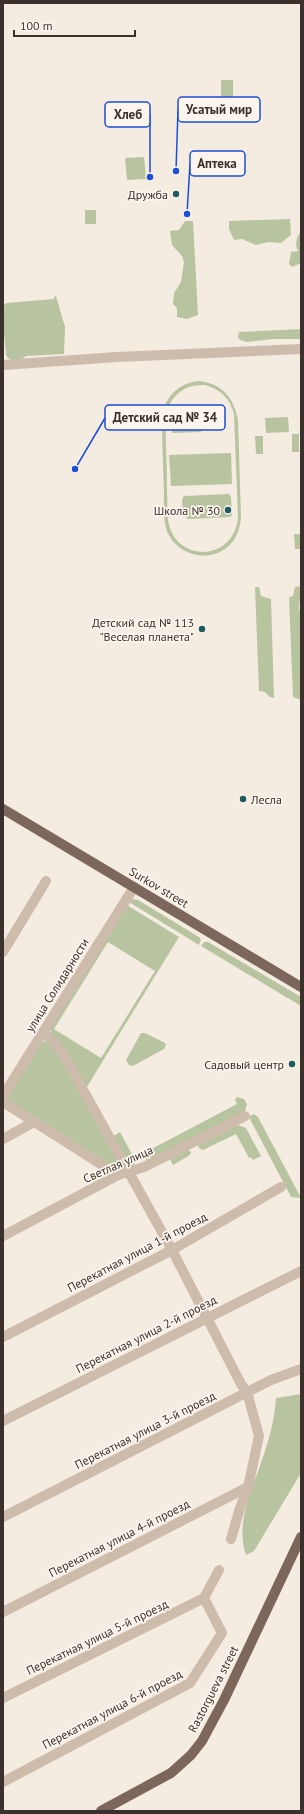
<svg xmlns="http://www.w3.org/2000/svg" width="304" height="1814" font-family="'PT Sans',sans-serif">
<rect width="100%" height="100%" fill="#f4ebe1"/>
<g fill="#b8c4a0" fill-rule="evenodd">
<rect x="221" y="80" width="12" height="19"/>
<polygon points="144,157 146,179 127,180 125,158"/>
<rect x="85" y="210" width="11" height="14"/>
<polygon points="290,219 291,235 281,243 268,242 256,245 242,239 234,240 229,229 229,221"/>
<polygon points="185,221 193,221 198,315 187,319 177,317 177,308 173,304 174,293 181,282 184,262 182,256 172,245 170,231 179,230"/>
<path d="M 301,231 L 301,263 L 292,267 L 289,264 L 291,252 L 298,251 C 294,243 297,237 301,231 Z"/>
<path d="M 56,296 L 65,327 L 64,354 L 26,356 L 22,359 C 16,360 9,362 6,355 L 3,322 L 4,305 L 7,303 L 54,299 L 54,297 Z"/>
<polygon points="301,329 301,339 273,339 247,342 240,340 238,337 239,332"/>
<path d="M 198,381 C 222,383 234,398 238,420 L 241,517 C 240,532 234,545 220,552 C 199,562 172,550 166,528 C 163,516 164,503 164,491 C 163,466 162,442 162,417 C 165,397 177,384 198,381 ZM 205,385 C 220,389 230,398 234,414 L 238,517 C 237,531 230,543 217,549 C 199,557 176,548 170,528 C 166,517 168,503 167,492 C 167,467 166,443 165,418 C 169,397 183,384 205,385 Z"/>
<polygon points="201,415 201,432 172,433 172,416"/>
<polygon points="288,417 289,432 266,433 265,418"/>
<rect x="292" y="434" width="7" height="18"/>
<polygon points="255,436 263,436 263,454 256,454"/>
<polygon points="231,453 232,484 171,486 169,455"/>
<polygon points="229,494 231,497 232,515 230,517 188,519 183,515 182,500 184,496"/>
<polygon points="294,534 301,534 301,549 295,549"/>
<polygon points="301,586 299,609 301,613 301,700 293,697 289,597 293,596 295,587"/>
<polygon points="255,587 259,587 261,596 271,599 274,698 270,697 265,692 259,691"/>
<polygon points="133,899 138,900 199,937 201,940 199,945 129,902"/>
<path d="M 125,904 L 179,937 L 85,1090 L 51,1033 L 50,1028 ZM 108,942 L 155,971 L 101,1058 L 54,1029 Z"/>
<polygon points="204,942 208,942 301,997 301,1006 201,946"/>
<polygon points="141,1033 145,1033 165,1043 166,1045 164,1049 133,1066 129,1065 126,1060"/>
<polygon points="45,1041 51,1043 56,1049 124,1171 118,1172 5,1100 40,1044"/>
<polygon points="237,1097 244,1099 247,1104 245,1111 242,1113 147,1160 140,1155 237,1104 235,1100"/>
<polygon points="254,1114 258,1117 301,1198 291,1197 250,1119 250,1116"/>
<polygon points="238,1125 246,1128 261,1156 253,1160 251,1157 249,1158 236,1134 203,1150 199,1148 198,1145"/>
<polygon points="120,1132 135,1160 134,1166 130,1169 112,1137"/>
<polygon points="188,1150 191,1152 190,1155 173,1165 170,1159"/>
<path d="M 301,1394 L 301,1473 L 254,1551 L 246,1555 C 235,1523 252,1490 262,1460 C 269,1440 275,1418 276,1398 Z"/>
</g>
<g fill="none" stroke-linecap="round" stroke-linejoin="round">
<g stroke="#cdbbac" stroke-width="10">
<polyline points="3,365 117,357 301,349"/>
<polyline points="3,952 46,881"/>
<polyline points="43,1032 56,1044 62,1052 172,1250 241,1384 247,1392 259,1436 248,1487 240,1508 231,1539"/>
<polyline points="3,1096 134,887"/>
<polyline points="3,1102 118,1175"/>
<polyline points="3,1139 34,1122"/>
<polyline points="3,1236 118,1175 144,1167 245,1116"/>
<polyline points="3,1337 172,1250 281,1187"/>
<polyline points="3,1421 301,1271"/>
<polyline points="3,1517 271,1380 301,1369"/>
<polyline points="204,1598 219,1570"/>
<polyline points="3,1612 248,1487"/>
<polyline points="3,1698 204,1598"/>
<polyline points="3,1782 190,1683 222,1633 204,1598"/>
</g>
<g stroke="#7d675c" stroke-width="10">
<polyline points="3,809 301,987"/>
<polyline points="101,1811 171,1773 191,1755 202,1741 224,1700 301,1537"/>
</g>
</g>
<g fill="#1f5a5e" stroke="#fbf5ee" stroke-width="1.5">
<circle cx="176" cy="194" r="4"/>
<circle cx="228" cy="510" r="4"/>
<circle cx="202" cy="629" r="4"/>
<circle cx="243" cy="799" r="4"/>
<circle cx="292" cy="1064" r="4"/>
</g>
<g text-anchor="middle" dominant-baseline="central" stroke-width="3.5" stroke-linejoin="round" paint-order="stroke">
<g font-size="12" fill="#3b302b" stroke="#fbf5ee" text-anchor="end">
<text x="168" y="194">Дружба</text>
<text x="220" y="510">Школа № 30</text>
<text x="194" y="622">Детский сад № 113<tspan x="194" dy="14">"Веселая планета"</tspan></text>
<text x="251" y="799" text-anchor="start">Лесла</text>
<text x="284" y="1064">Садовый центр</text>
</g>
<g font-size="12" fill="#3b302b" stroke="#fbf5ee">
<text transform="translate(159 887) rotate(31)">Surkov street</text>
<text transform="translate(57 985) rotate(-58)">улица Солидарности</text>
<text transform="translate(118 1164) rotate(-24)">Светлая улица</text>
<text transform="translate(137 1252) rotate(-28)">Перекатная улица 1-й проезд</text>
<text transform="translate(146 1334) rotate(-27)">Перекатная улица 2-й проезд</text>
<text transform="translate(145 1430) rotate(-27)">Перекатная улица 3-й проезд</text>
<text transform="translate(119 1538) rotate(-27)">Перекатная улица 4-й проезд</text>
<text transform="translate(97 1637) rotate(-26)">Перекатная улица 5-й проезд</text>
<text transform="translate(213 1689) rotate(-63)">Rastorgueva street</text>
<text transform="translate(112 1709) rotate(-28)">Перекатная улица 6-й проезд</text>
</g>
</g>
<path fill="none" stroke="#1d4ed8" stroke-width="1.5" d="M176 171L178 109M150 177L150 114M187 214L190 164M75 469L105 418"/>
<g fill="#1d4ed8" stroke="#fbf5ee" stroke-width="1.5">
<circle cx="176" cy="171" r="4"/>
<circle cx="150" cy="177" r="4"/>
<circle cx="187" cy="214" r="4"/>
<circle cx="75" cy="469" r="4"/>
</g>
<g fill="#fbf5ee" stroke="#1d4ed8" stroke-width="1.5">
<rect x="178" y="97" width="82" height="25" rx="4"/>
<rect x="105" y="102" width="45" height="25" rx="4"/>
<rect x="190" y="151" width="55" height="25" rx="4"/>
<rect x="105" y="405" width="120" height="25" rx="4"/>
</g>
<g font-size="13" text-anchor="middle" font-weight="bold" fill="#3b302b">
<text x="219" y="114">Усатый мир</text>
<text x="128" y="119">Хлеб</text>
<text x="217" y="168">Аптека</text>
<text x="165" y="422">Детский сад № 34</text>
</g>
<rect width="304" height="1814" fill="none" stroke="#3b302b" stroke-width="8"/>
<path d="M14 30v6h121v-6" fill="none" stroke="#3b302b" stroke-width="2"/>
<text x="20" y="30" font-size="12" fill="#3b302b" stroke="#fbf5ee" stroke-width="3" paint-order="stroke">100 m</text>
</svg>
